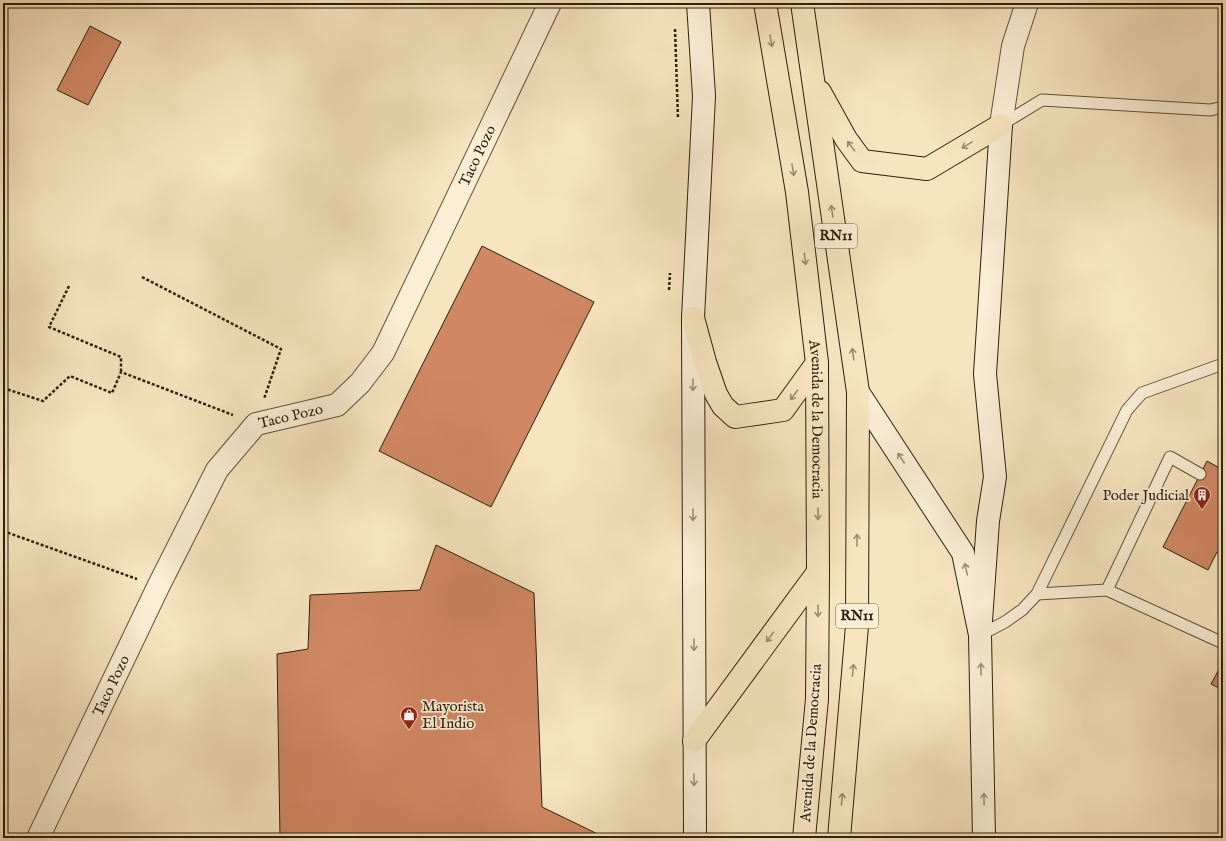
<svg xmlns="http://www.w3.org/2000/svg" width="1226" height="841" font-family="'IM FELL English',serif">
<rect width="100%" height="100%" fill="#f7e5bf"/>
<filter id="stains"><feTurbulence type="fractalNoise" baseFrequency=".005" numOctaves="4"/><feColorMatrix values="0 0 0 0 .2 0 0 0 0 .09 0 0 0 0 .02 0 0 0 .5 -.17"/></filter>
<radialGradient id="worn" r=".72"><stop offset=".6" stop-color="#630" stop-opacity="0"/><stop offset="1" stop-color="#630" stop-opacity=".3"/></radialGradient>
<g fill="#d08864" stroke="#2c200f">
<polygon points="90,26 121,42 88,105 57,90"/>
<polygon points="482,246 594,302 491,507 379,451"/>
<polygon points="1207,461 1223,470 1223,555 1217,552 1208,570 1163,547"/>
<polygon points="436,545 534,593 542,807 606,838 280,838 277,654 308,649 310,595 420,590"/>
<polygon points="1223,662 1223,690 1211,684"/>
</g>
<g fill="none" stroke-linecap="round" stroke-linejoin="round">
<defs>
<g id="lane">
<polyline points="1001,125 1042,100 1210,110 1223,107"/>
<polyline points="1107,590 1223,643"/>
<polyline points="1037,594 1107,590 1170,457 1200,474"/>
<polyline points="980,635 1005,622 1022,610 1037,594 1127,410 1142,393 1223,364"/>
</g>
<g id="street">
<polyline points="1001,125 1013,46 1027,3"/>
<path id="s1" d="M 38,838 L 158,587 L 217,470 L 256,424 L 337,405 L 360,383 L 383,353 L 550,3"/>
</g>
<g id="secondary">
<polyline points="858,392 963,553 980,635 984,838"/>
<polyline points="980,635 988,521 995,477 985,374 1001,125"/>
<polyline points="695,838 693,318 704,96 698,3"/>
</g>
<g id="highway">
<path id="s2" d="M 765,3 L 797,192 L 817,363 L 818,572 L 817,699 L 804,838"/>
<polyline points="802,3 858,392 857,626 839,838"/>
<polyline points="820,92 846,139 862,161 927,169 1001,125"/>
<polyline points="693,318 705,362 716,394 723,406 735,417 783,410 817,363"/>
<polyline points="694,741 818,572"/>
</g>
</defs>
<use href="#lane" stroke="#5f513b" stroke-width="13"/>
<use href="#street" stroke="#5f513b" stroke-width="24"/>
<use href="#secondary" stroke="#2c200f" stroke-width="24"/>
<use href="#highway" stroke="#2c200f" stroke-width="24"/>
<g stroke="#2c200f" stroke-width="2.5" stroke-dasharray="3 2" stroke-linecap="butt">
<polyline points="675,29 678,118"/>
<polyline points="142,277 281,349 264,399"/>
<polyline points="69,286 49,327 121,357 121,372"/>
<polyline points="669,290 670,273"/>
<polyline points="3,388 43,401 70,376 112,393 121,372 233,415"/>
<polyline points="3,531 137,579"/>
</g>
<use href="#lane" stroke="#faeed5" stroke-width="11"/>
<use href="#street" stroke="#faeed5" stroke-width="22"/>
<use href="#secondary" stroke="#faeed5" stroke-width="22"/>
<use href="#highway" stroke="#f7e5bf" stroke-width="22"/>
</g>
<defs><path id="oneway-shaft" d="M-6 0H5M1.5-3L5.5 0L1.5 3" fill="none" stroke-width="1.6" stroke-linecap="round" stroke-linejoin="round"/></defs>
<g stroke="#9c8c70">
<use href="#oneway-shaft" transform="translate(771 41) rotate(80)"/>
<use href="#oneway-shaft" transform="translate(967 145) rotate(149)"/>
<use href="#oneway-shaft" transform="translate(851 146) rotate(-127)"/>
<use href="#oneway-shaft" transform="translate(793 170) rotate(80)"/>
<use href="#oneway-shaft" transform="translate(832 211) rotate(-98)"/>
<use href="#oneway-shaft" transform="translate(805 259) rotate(83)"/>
<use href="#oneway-shaft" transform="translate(853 354) rotate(-98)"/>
<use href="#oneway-shaft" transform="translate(794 395) rotate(127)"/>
<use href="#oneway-shaft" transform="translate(818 514) rotate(90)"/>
<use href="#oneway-shaft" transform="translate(857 540) rotate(-90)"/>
<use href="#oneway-shaft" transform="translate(818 611) rotate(90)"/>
<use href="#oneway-shaft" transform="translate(770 637) rotate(126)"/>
<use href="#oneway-shaft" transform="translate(853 670) rotate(-85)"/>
<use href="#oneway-shaft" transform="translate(842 799) rotate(-85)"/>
</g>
<g stroke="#9d917c">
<use href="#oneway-shaft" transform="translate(693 385) rotate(90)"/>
<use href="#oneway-shaft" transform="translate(901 458) rotate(-123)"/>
<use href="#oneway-shaft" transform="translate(693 515) rotate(90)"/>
<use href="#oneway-shaft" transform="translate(966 569) rotate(-102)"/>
<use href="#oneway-shaft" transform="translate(694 645) rotate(90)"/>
<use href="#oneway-shaft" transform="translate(981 669) rotate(-91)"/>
<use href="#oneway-shaft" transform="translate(694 780) rotate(90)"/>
<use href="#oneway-shaft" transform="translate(984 799) rotate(-91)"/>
</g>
<defs>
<symbol id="building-pin" viewBox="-11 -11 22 30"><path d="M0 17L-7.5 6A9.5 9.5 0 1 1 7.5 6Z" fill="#8f2418" stroke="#faeed5"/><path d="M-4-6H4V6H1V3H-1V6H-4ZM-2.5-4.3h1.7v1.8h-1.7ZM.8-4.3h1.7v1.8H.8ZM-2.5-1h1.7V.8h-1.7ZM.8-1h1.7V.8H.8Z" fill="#fff"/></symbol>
<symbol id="shop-pin" viewBox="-11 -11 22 30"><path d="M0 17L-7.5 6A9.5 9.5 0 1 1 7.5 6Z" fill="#8f2418" stroke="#faeed5"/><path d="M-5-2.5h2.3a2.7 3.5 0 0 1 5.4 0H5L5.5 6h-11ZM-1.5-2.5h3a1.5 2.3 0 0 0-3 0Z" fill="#fff"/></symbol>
</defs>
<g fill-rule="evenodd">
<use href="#building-pin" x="1192" y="485" width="20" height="27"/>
<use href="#shop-pin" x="399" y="705" width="20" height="27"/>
</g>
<g text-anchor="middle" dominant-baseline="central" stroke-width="3.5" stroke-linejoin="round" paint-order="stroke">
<g fill="#faeed5" stroke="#6a5e4a" stroke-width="1">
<rect x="815" y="224" width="42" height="24" rx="3"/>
<rect x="836" y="604" width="42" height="24" rx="3"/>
</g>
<g font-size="14" font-weight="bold" fill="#2c200f">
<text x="836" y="236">RN11</text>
<text x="857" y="616">RN11</text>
</g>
<g font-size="15" fill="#2c200f" stroke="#faeed5">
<text stroke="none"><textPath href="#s1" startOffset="841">Taco Pozo</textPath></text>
<text stroke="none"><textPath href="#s1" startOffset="505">Taco Pozo</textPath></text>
<text stroke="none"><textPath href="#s2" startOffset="420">Avenida de la Democracia</textPath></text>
<text stroke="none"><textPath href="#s1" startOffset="169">Taco Pozo</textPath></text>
<text transform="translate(811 743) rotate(-86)">Avenida de la Democracia</text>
</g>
<g font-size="15" fill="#2c200f" stroke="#faeed5" text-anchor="end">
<text x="1189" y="495">Poder Judicial</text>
<text x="422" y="706" text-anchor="start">Mayorista<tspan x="422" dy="17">El Indio</tspan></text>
</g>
</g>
<rect width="1226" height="841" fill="none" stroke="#f7e5bf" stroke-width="16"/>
<rect x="4" y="4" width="1218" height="833" fill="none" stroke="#2c200f" stroke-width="2"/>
<rect x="8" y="8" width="1210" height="825" fill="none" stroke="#2c200f"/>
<rect width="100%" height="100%" filter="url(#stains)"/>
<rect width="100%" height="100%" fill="url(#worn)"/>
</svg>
